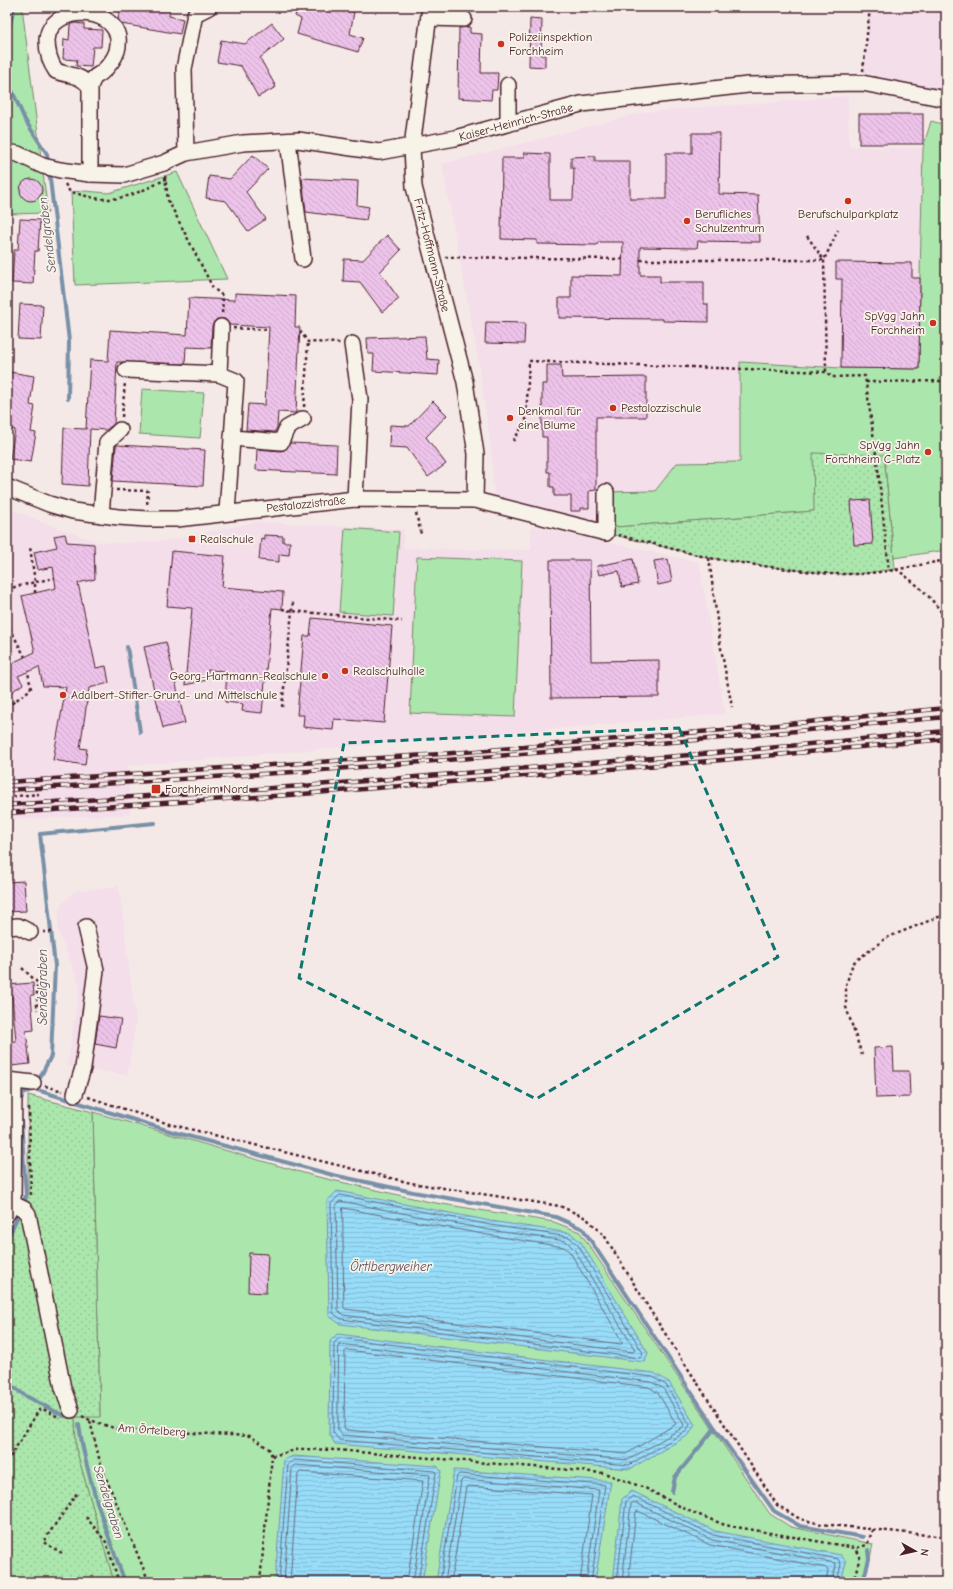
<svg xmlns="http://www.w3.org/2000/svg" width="953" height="1589" font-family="'Comic Neue',sans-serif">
<defs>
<pattern id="garden-dots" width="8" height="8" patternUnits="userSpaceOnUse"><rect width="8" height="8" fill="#abe7ad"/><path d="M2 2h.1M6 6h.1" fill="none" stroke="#95c695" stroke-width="1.8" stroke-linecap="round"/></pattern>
<pattern id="water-rules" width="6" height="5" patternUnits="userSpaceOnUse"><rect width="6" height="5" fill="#97dcf9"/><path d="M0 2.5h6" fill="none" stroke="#84bcd6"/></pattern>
<pattern id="building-back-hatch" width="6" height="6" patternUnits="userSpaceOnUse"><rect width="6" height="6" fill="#edc3ea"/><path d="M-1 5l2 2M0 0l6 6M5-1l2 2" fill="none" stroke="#cda7c9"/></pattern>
</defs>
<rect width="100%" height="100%" fill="#f5e9e8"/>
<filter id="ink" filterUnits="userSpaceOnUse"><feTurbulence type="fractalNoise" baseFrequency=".025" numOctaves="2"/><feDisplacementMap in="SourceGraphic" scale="8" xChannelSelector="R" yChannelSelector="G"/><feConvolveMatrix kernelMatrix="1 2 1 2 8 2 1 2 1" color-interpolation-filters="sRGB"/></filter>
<g filter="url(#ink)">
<g fill="#f3dee9">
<polygon points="871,7 946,7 946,93 863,73"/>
<polygon points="848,96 849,147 923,148 920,278 919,369 841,368 740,362 740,462 677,463 655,492 603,492 604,528 494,497 491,448 477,353 442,164 645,112"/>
<polygon points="7,507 44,523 99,542 122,543 171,540 256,522 404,529 403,548 531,550 531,526 699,562 725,714 128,766 130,814 7,820"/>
<polygon points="119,886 136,1023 127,1075 67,1066 80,986 58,930 59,907 75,891"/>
</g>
<g fill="#abe7ad" stroke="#7a836c">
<polygon points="7,7 22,7 48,213 8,214"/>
<polygon points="931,121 946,125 946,550 894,558 884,455 814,511 604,528 603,492 655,491 677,463 740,462 740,362 841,368 919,369 920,278 923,148"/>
<polygon points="177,172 227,279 75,285 71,192 84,191 109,193"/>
<polygon points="142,389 204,393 200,438 139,434"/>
<polygon points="345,528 399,532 393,616 339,612"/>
<polygon points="417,557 522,561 515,717 410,713"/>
<polygon points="93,1112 314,1176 430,1202 554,1222 580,1232 770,1514 791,1527 873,1544 865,1582 114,1582 76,1449 75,1417 100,1416"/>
</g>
<g fill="url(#garden-dots)" stroke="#7a836c">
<polygon points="813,453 884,455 895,569 860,574 831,574 763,566 709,558 606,533 604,528 814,511"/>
<polygon points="28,1095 93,1112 100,1417 75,1417 76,1449 114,1582 7,1582 7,1241 28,1197"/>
</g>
<g fill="url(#water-rules)" stroke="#7890a7">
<polygon points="337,1191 491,1221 570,1233 581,1242 648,1353 645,1362 340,1324 329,1316 327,1201"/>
<polygon points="337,1334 654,1373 669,1382 695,1425 689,1435 630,1469 335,1444 329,1433 330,1341"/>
<polygon points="293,1456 437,1466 441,1471 422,1582 275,1582 284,1460"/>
<polygon points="454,1470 611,1481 595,1582 436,1582"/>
<polygon points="632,1491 715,1531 841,1555 846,1562 841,1582 613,1582 622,1499"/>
</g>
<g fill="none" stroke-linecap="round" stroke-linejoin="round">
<g stroke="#696b7d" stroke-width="1">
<polygon points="340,1195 490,1225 569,1237 578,1245 643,1353 642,1356 640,1358 341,1319 333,1313 331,1204"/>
<polygon points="340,1201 489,1230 566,1241 574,1249 635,1350 633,1352 343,1315 338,1310 336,1206"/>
<polygon points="343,1208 488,1235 564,1247 570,1252 623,1343 621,1344 345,1309 344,1307"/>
<polygon points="339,1338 653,1377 666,1385 690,1425 685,1432 629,1465 339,1440 333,1432 334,1344"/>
<polygon points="339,1344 651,1382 663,1388 684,1425 682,1428 628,1460 342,1435 338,1430"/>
<polygon points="347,1350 649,1387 658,1393 676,1424 626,1454 346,1430 344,1428 345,1352"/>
<polyline points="279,1582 288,1464 294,1460 435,1471 436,1473 418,1582"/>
<polyline points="284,1582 292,1467 295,1465 430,1475 413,1582"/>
<polyline points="290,1582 298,1474 300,1472 423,1481 407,1582"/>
<polyline points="440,1582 457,1476 459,1474 605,1485 591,1582"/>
<polyline points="445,1582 461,1481 463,1479 599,1490 586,1582"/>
<polyline points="451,1582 466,1487 468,1486 592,1495 580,1582"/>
<polyline points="617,1582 626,1501 633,1496 713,1535 838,1559 841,1564 837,1582"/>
<polyline points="622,1582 631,1504 634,1502 712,1540 835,1563 836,1566 832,1582"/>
<polyline points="628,1582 636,1512 638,1511 710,1545 827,1568 828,1570 826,1582"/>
</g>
<g stroke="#7890a7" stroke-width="4">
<polyline points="7,37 14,7"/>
<polyline points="7,79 25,120 47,154 48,164"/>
<polyline points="49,170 69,341 68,399"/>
<polyline points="127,647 140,732"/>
<polyline points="34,1089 173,1132 333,1175 413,1192 556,1217 583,1229 715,1428 675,1477 672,1492"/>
<polyline points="20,1103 23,1093 34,1089 51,1056 55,966 40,834 155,823"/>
<polyline points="7,1239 20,1212 26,1195 21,1120"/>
<polyline points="7,1382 24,1395 64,1416"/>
<path d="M 79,1425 C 86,1477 107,1533 125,1582"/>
<polyline points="715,1428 774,1511 800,1526 863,1537"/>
<polyline points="863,1582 869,1559 868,1550"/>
</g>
</g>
<g fill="url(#building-back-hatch)" stroke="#4a1f2b">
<polygon points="120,7 170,7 169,16 183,19 180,34 121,24 118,19"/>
<polygon points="298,7 327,7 354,12 350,34 363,38 358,52 297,34 301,19 295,16"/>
<polygon points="530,19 542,20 541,55 545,55 545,67 529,66"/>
<polygon points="75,23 84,24 84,29 102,30 101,47 93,47 91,67 76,66 77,60 63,59 64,39 69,40 70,25"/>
<polygon points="272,23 284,39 260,58 276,87 258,97 241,66 217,62 221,40 245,44"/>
<polygon points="470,27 470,33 482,34 481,73 498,73 497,90 492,90 491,100 458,98 459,28"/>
<rect x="859" y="114" width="64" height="30"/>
<polygon points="692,133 720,133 719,194 758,195 760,242 698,241 697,248 640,247 640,275 660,275 660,282 704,282 704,304 708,304 708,322 663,321 663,319 559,318 559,298 571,298 571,275 622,276 623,242 598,242 597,245 537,244 537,240 501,239 502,158 524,158 524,153 550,154 550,200 573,200 574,168 571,168 571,157 595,156 595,161 630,161 630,199 666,199 666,153 692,153"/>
<polygon points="253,155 268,169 246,192 266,219 248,231 226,201 206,198 209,176 230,179"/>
<polygon points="302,178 358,181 357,205 369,207 366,220 306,212"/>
<circle cx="31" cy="190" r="11"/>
<polygon points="20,219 40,220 38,251 35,251 33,284 12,283 14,250 18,250"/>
<polygon points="387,235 401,250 380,272 399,299 382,312 360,282 343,281 344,259 363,260"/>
<polygon points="836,262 912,263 912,278 920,278 919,369 841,368 842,279 836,279"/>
<polygon points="235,293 296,296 295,327 300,327 296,413 278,412 277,427 275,432 246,430 248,404 265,405 269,327 230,325 225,319 217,319 214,322 212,326 211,348 186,347 185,364 117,362 114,424 106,430 90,429 88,486 62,484 64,428 86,429 90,360 108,361 110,330 187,335 189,298 235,300"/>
<polygon points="20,304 43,305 41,340 18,339"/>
<polygon points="486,322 525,323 524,344 485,343"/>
<polygon points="425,336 427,359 439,360 438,375 373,371 374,354 368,354 367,338"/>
<polygon points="547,365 561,365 562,378 646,377 646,417 596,417 596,490 589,491 589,508 581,508 581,511 571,511 571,496 554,496 554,487 550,487 550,472 547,472 547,437 542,437 542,384 547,384"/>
<polygon points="10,372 34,376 30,405 35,406 31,432 36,433 31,462 10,459 15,430 7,428 11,402 7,401"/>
<polygon points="433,401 447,415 426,437 446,464 428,477 407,448 389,447 390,425 409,426"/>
<polygon points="290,443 337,445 336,474 256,470 257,449 281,451 286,449"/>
<polygon points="118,445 205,450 203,486 113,481 116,446"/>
<polygon points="870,500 873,544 854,545 851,501"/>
<polygon points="65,534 67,542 94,544 95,579 78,583 96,668 106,666 109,683 89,688 80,748 87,749 85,765 53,760 66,687 43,686 39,667 18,676 23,684 7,695 7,659 10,664 35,652 22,596 56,588 53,567 38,570 34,552 57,547 54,536"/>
<polygon points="264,535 283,536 283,542 290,542 289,555 279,554 279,562 259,560 261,538 264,539"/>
<polygon points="172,551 225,556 222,587 283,592 282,609 272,608 262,713 242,711 243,704 225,702 227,671 208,670 207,680 185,685 192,608 167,606"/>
<polygon points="633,559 638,584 622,587 619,571 599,575 597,566"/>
<polygon points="668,559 672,582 658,585 654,561"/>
<polygon points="550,560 590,560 591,661 659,660 659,697 551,698"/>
<polygon points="312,618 392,626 384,723 334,719 333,730 303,727 304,715 297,715 304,636 310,636"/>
<polygon points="166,642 185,723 163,728 144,647"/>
<polygon points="24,881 26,911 7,912 7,882"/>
<polygon points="33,983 34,995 31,995 34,1030 26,1031 30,1064 11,1066 8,1042 16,1041 12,997 7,997 7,985"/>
<polygon points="99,1016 121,1019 116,1048 95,1044"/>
<polygon points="893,1047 894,1071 909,1071 910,1097 876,1098 874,1048"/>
<polygon points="249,1253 268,1254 266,1293 248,1292"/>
</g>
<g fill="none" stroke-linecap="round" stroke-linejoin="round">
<defs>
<g id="minor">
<polyline points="430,7 412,147 414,187 465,382 476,454 475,500"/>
<polyline points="429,18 464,19"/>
<path d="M 90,87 C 81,74 69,76 56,71 C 49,61 47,52 47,40 C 50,0 129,6 117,51 C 114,60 108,67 101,73 C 99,75 95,76 94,78 C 92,81 91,84 90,87 L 90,174"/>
<polyline points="508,124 508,85"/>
<polyline points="288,141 303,259"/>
<polyline points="7,152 18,154 43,166 60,170 90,174 124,175 164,163 186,153 243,143 298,140 379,152 455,138 581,104 748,85 862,83 946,99"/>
<polyline points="186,153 184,69 195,14 209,7"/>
<polyline points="221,327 219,374 236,381 227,512"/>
<polyline points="352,344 360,399 355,499"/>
<polyline points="126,370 219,374"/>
<polyline points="232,438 281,442 287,428 303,419"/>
<polyline points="7,487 49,504 73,511 118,517 147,519 177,519 355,499 475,500 606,533 606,492"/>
<polyline points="101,515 107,442 120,430"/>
<polyline points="7,927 18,926 30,932"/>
<polyline points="7,1080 33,1083"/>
<polyline points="75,1094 83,1068 96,970 86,927"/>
<polyline points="13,1204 24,1209 28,1214 63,1388 71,1410"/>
<polyline points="7,1214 13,1204 14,1082"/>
</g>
</defs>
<use href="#minor" stroke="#4a1f2b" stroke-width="18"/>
<g stroke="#4a1f2b" stroke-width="2.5" stroke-dasharray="3 3" stroke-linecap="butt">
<polyline points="7,21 10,7"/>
<polyline points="863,71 870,7"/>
<polyline points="165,176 168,200 213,288 223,296 222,315"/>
<path d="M 65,184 L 70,192 C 81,194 93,199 104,199 C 125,200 147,189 166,179"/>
<polyline points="807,236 824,260 826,372 832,377 865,376 878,469 889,571"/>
<polyline points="445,257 623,259"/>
<polyline points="640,260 824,260 838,230"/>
<polyline points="233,328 269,330"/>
<polyline points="300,331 308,342 340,343"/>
<polyline points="866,382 946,381"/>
<polyline points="304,407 308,342"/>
<polyline points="122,417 125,382"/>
<polyline points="513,441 526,421 529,361 826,372"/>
<polyline points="116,490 148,491 147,506"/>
<polyline points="416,513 421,534"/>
<polyline points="618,535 709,558 763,566 831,574 860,574 889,571 946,560"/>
<polyline points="709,558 720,643 732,707"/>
<path d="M 896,569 C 918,585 931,596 946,619"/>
<polyline points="7,589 35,582 30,547"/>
<polyline points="35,593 35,582 55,578"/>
<polyline points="282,609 292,611 402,621"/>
<polyline points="7,623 25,657"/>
<polyline points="7,707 31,689 28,672"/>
<polyline points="282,707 293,602"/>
<polyline points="7,797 39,794"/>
<polyline points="43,932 54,932"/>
<polyline points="22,968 37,982 37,1010"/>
<polyline points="862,1055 846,1007 846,985 853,963 886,938 946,914"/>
<polyline points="45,1086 63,1091"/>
<polyline points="88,1097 169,1124 411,1183 560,1206 586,1218 604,1235 655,1318 777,1505 800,1519 821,1524 946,1537"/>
<polyline points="29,1108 31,1198"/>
<polyline points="82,1416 90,1420 117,1429 250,1436 269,1449 272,1456 260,1582"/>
<polyline points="90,1421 101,1466 149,1582"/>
<polyline points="272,1456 300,1449 336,1450 604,1473 645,1488 689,1511 725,1525 856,1548 867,1545 873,1529"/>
<polyline points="7,1462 39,1410 43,1409 60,1418"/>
<polyline points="86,1517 106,1542 119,1582"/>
<polyline points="62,1553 43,1542 77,1493"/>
<polyline points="853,1582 860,1557 856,1548"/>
</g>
<use href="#minor" stroke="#f7f3e8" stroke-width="15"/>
<defs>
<g id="rail">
<polyline points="7,782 441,754 758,727 946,708"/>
<polyline points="7,790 310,771 734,737 946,717"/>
<polyline points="7,805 303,786 715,753 946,731"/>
<polyline points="7,813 290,795 722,760 946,739"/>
</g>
</defs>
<use href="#rail" stroke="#4a1f2b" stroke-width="4.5"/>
<use href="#rail" stroke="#f7f3e8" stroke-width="3" stroke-dasharray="9" stroke-linecap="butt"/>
</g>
</g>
<path fill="none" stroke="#0f766e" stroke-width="3" stroke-dasharray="8 5" stroke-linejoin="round" d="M 679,728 L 778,957 L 536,1099 L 299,978 L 344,743 Z"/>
<g fill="#c8321e" stroke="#f7f3e8" stroke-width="1.5">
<circle cx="501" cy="44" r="4"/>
<circle cx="848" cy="201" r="4"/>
<circle cx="687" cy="221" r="4"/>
<circle cx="933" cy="323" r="4"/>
<circle cx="613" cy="408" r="4"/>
<circle cx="510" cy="418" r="4"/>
<circle cx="928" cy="452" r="4"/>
<rect x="188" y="535" width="8" height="8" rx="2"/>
<circle cx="345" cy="671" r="4"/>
<circle cx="325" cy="676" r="4"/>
<circle cx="63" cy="695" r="4"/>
<rect x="151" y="784" width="10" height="10" rx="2"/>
</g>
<g text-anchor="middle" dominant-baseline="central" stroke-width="3.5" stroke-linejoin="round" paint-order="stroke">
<g font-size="12" fill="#4a1f2b" stroke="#f7f3e8" text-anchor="start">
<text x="509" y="37">Polizeiinspektion<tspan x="509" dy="14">Forchheim</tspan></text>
<text x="695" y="214">Berufliches<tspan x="695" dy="14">Schulzentrum</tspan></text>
<text x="848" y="214" text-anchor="middle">Berufschulparkplatz</text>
<text x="925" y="316" text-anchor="end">SpVgg Jahn<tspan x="925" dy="14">Forchheim</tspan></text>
<text x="621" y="408">Pestalozzischule</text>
<text x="518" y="411">Denkmal für<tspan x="518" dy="14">eine Blume</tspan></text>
<text x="920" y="445" text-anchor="end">SpVgg Jahn<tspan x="920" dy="14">Forchheim C-Platz</tspan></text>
<text x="200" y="539">Realschule</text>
<text x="353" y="671">Realschulhalle</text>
<text x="317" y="676" text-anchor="end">Georg-Hartmann-Realschule</text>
<text x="71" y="695">Adalbert-Stifter-Grund- und Mittelschule</text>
<text x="165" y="789">Forchheim Nord</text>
</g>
<g font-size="12" fill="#4a1f2b" stroke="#f7f3e8">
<text transform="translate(516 122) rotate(-15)">Kaiser-Heinrich-Straße</text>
<text transform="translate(432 255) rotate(76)">Fritz-Hoffmann-Straße</text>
<text transform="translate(306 504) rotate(-6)">Pestalozzistraße</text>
<text transform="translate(152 1430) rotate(4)">Am Örtelberg</text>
</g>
<g font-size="13" font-style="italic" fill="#5d4e5e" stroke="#f7f3e8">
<text transform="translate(47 235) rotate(-97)">Sendelgraben</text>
<text transform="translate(42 987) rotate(-90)">Sendelgraben</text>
<text x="391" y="1266">Örtlbergweiher</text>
<text transform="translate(109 1502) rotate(73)">Sendelgraben</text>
</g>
</g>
<rect width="953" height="1589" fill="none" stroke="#f7f3e8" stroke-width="24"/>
<rect x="12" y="12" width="929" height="1565" fill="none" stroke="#4a1f2b" stroke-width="1.5" filter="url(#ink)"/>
<g transform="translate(915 1551) rotate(98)" stroke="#f7f3e8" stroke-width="3" paint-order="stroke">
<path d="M0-3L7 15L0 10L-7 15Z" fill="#4a1f2b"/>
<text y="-6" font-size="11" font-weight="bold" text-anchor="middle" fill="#4a1f2b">N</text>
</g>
</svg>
